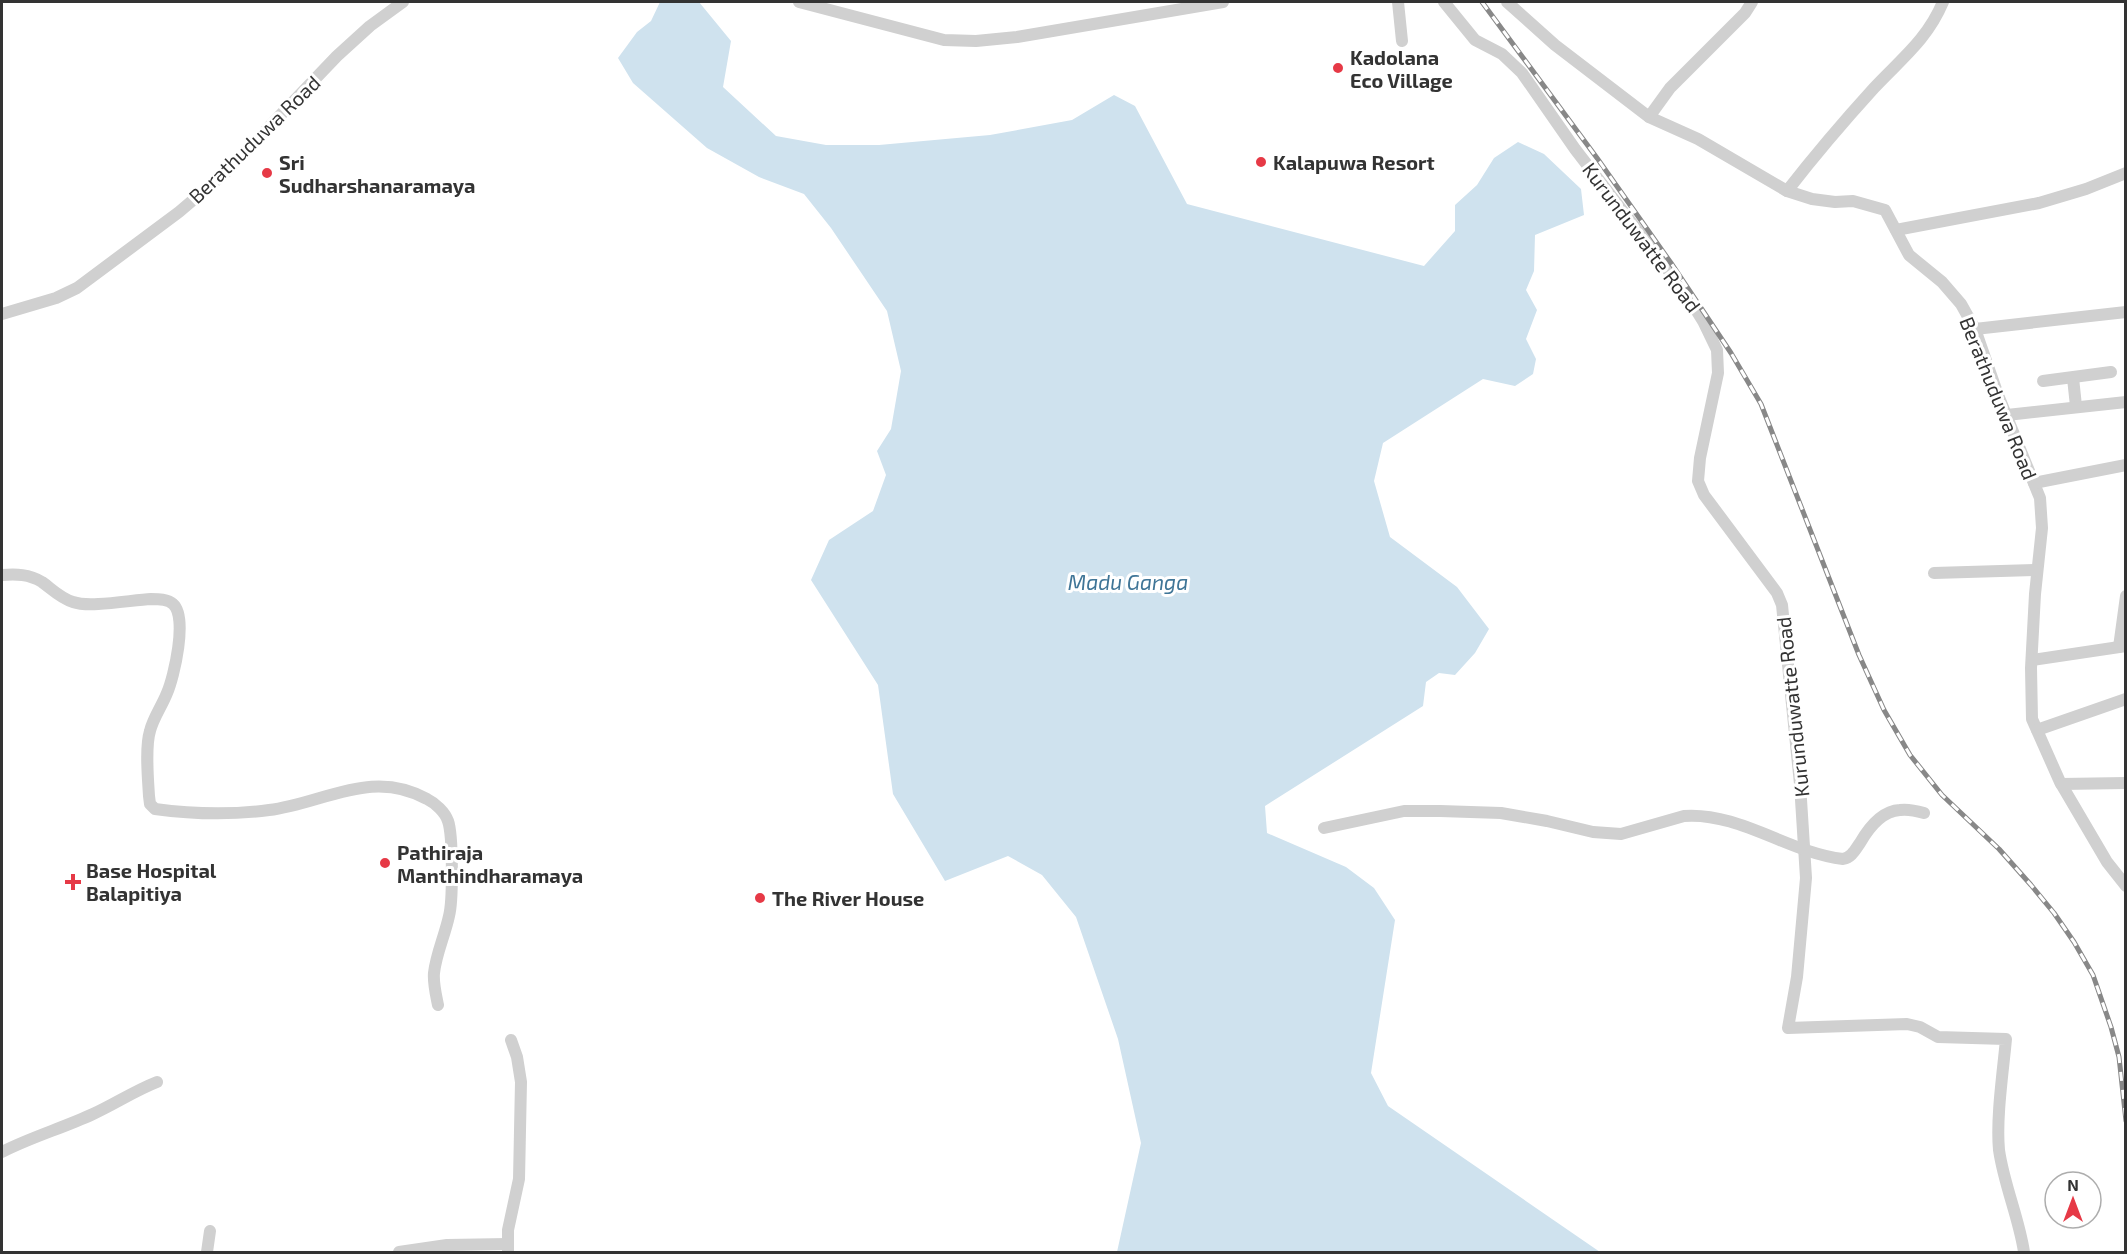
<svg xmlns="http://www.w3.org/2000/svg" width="2127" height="1254" font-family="'Exo 2',sans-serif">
<rect width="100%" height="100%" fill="#fff"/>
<polygon fill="#cfe2ee" points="660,2 699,2 731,41 723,87 776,136 826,145 879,145 990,135 1072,120 1114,95 1135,106 1187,204 1424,266 1455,231 1455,205 1477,185 1494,158 1518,142 1544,154 1581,189 1584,215 1535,235 1534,271 1526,290 1537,310 1526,339 1536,359 1533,374 1515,386 1483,379 1383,443 1374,481 1390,537 1457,587 1489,629 1475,653 1455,675 1439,673 1426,682 1423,706 1265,806 1267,833 1346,867 1374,888 1395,920 1371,1073 1388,1106 1600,1252 1117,1252 1141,1143 1118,1039 1076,917 1042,875 1008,856 945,881 893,794 878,685 811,580 829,540 873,511 886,475 877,451 891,429 901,371 887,311 831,228 804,194 759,177 707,148 633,83 618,58 637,32 651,21"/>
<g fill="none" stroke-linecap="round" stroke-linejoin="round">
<g stroke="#d0d0d0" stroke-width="12">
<polyline points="799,2 944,40 976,41 1017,37 1223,2"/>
<polyline points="1398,2 1402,41"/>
<path d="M 1444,2 L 1475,40 L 1502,54 L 1522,73 L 1575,149 L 1685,292 L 1703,321 L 1717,350 L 1718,373 L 1700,458 L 1698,481 L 1704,495 L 1777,593 L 1782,605 L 1800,784 L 1806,878 L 1797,977 L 1788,1028 L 1907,1024 L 1920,1027 L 1938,1037 L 2006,1039 C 2003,1072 1996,1118 1999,1150 C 2004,1185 2019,1218 2024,1252"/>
<polyline points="1507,2 1555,45 1649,117 1698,139 1787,191 1812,199 1835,202 1853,201 1885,210 1909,255 1942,282 1961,304 1975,329 1998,395 2040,498 2042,528 2035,594 2031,668 2032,719 2060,782 2107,862 2126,886"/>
<polyline points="1649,117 1670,88 1745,13 1752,2"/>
<path d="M 1787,191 C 1815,155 1844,121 1874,88 C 1901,59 1927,40 1943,2"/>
<polyline points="1896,230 2039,203 2086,189 2126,173"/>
<polyline points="2,314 56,298 77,288 179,212 226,172 337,56 370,26 403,2"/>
<polyline points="1975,329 2126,312"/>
<polyline points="2073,378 2076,406"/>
<polyline points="2043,381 2111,372"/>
<polyline points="2007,415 2126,402"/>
<polyline points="2034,483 2126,465"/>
<polyline points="1934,573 2037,570"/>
<path d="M 2,575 C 16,574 29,574 42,582 C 52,589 60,598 73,602 C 90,608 131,600 151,599 C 158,599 168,599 173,604 C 188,617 174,677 167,693 C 162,706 153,718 150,731 C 145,747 148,779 149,796 L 150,804 L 155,809 C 192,814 232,815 269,810 C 324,803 372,768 427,799 C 435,803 445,812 448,821 C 453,835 453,901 449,916 C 445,935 436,954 434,973 C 433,983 436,995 438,1005"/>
<polyline points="2119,647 2126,596"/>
<polyline points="2032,660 2126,646"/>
<polyline points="2037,730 2126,699"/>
<polyline points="2061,784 2126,783"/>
<path d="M 1324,828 L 1404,811 L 1440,811 L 1501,813 L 1547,821 L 1593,832 L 1621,834 L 1684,816 C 1740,812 1789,853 1843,859 C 1852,857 1855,850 1860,843 C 1868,829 1882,811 1900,810 C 1907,809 1917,811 1924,813"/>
<path d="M 2,1152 C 31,1137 63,1128 93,1114 C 115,1104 134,1091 157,1082"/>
<polyline points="207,1252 210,1231"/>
<polyline points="399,1252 447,1245 508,1244"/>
<polyline points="508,1252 508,1230 519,1179 521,1082 517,1057 511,1040"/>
</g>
<defs>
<polyline id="rail" points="1482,2 1597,158 1671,263 1731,353 1761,404 1859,655 1884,710 1910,755 1942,795 1999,849 2031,885 2054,913 2074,942 2093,975 2111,1027 2119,1057 2126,1121"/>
</defs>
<use href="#rail" stroke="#888" stroke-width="5"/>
<use href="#rail" stroke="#fff" stroke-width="3" stroke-dasharray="9" stroke-linecap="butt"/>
</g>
<g fill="#e63946" stroke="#fff" stroke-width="2">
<circle cx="1338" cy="68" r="6"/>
<circle cx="1261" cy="162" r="6"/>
<circle cx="267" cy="173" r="6"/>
<circle cx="385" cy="863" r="6"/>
<path d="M70 873h6v6h6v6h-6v6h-6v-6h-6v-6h6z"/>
<circle cx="760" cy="898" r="6"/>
</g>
<g text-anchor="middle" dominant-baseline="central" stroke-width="6" stroke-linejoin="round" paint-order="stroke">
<g font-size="20" font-weight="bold" fill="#333" stroke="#fff" text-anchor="start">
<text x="1350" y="57">Kadolana<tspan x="1350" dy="23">Eco Village</tspan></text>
<text x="279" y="162">Sri<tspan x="279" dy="23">Sudharshanaramaya</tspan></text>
<text x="1273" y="162">Kalapuwa Resort</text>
<text x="397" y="852">Pathiraja<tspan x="397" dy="23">Manthindharamaya</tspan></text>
<text x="86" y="870">Base Hospital<tspan x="86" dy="23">Balapitiya</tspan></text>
<text x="772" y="898">The River House</text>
</g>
<g font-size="20" fill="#333" stroke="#fff">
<text transform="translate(254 139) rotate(-44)">Berathuduwa Road</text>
<text transform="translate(1642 237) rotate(53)">Kurunduwatte Road</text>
<text transform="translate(1999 398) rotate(68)">Berathuduwa Road</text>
<text transform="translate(1792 707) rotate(-96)">Kurunduwatte Road</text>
</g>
<g font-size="21" font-style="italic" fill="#3f7597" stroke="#fff">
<text x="1128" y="581">Madu Ganga</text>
</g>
</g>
<rect width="2127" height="1254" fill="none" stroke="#333333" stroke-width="6"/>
<g transform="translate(2073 1200)"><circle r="28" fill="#ffffff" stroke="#adadad" stroke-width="1.5"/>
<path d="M0-4.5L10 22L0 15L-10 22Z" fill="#e63946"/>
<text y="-9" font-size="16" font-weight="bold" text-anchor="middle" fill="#333333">N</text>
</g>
</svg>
